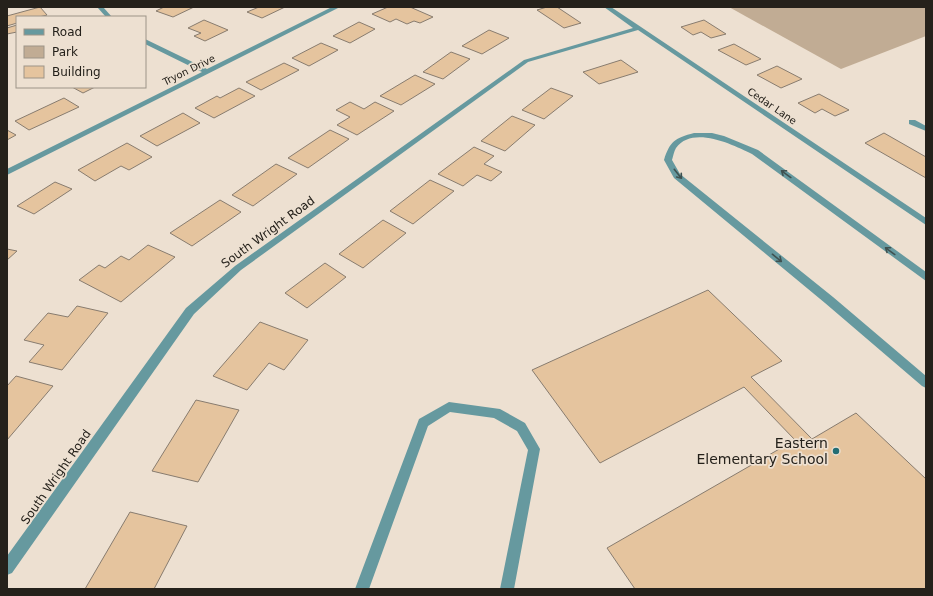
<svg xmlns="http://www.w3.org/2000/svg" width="933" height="596" font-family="'DejaVu Sans',sans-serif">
<rect width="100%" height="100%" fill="#ede0d1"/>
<polygon fill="#c1ac94" points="729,7 926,7 926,36 841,69"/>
<g fill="#e5c49e" stroke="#887c6f">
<polygon points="40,7 47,15 39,17 17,17 17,23 7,26 7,16"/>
<polygon points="164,7 194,7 173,17 156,11"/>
<polygon points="259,7 285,7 262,18 247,12"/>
<polygon points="388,7 410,7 433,17 420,23 414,21 407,24 396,19 390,22 372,14"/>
<polygon points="547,7 557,7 581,23 564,28 537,10"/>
<polygon points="204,20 228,30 205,41 194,36 201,33 188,28"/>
<polygon points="704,20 726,34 711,38 701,32 693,35 681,27"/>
<polygon points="359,22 375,29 350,43 333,36"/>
<polygon points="17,25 17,32 7,34 7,28"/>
<polygon points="489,30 509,38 482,54 462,46"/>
<polygon points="321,43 338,50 309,66 292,58"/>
<polygon points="734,44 761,59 746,65 718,50"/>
<polygon points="451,52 470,59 443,79 423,72"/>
<polygon points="621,60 638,72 599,84 583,72"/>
<polygon points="284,63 299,70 261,90 246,82"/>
<polygon points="777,66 802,79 781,88 757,75"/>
<polygon points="415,75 435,84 401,105 380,96"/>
<polygon points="72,87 95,87 83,93"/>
<polygon points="239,88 255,96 214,118 195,108 217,96 220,98"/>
<polygon points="551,88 573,96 544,119 522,110"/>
<polygon points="819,94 849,110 835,116 822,109 815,113 798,103"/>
<polygon points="64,98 79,107 29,130 15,121"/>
<polygon points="350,102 364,109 375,102 394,111 357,135 337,125 350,117 336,110"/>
<polygon points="183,113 200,123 157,146 140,136"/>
<polygon points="512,116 535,125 505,151 481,141"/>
<polygon points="7,130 16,135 7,140"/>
<polygon points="330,130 349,139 308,168 288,158"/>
<polygon points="884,133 926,157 926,178 865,143"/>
<polygon points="127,143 152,157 129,170 121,166 95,181 78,170"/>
<polygon points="474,147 494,156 484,164 502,172 491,181 477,175 463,186 438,174"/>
<polygon points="276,164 297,174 253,206 232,195"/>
<polygon points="430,180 454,191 413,224 390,211"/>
<polygon points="55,182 72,189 34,214 17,206"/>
<polygon points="220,200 241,212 192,246 170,233"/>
<polygon points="383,220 406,233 363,268 339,254"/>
<polygon points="148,245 175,257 121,302 79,280 99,265 105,268 121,256 129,260"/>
<polygon points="7,249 17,251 7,260"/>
<polygon points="325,263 346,277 307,308 285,293"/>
<polygon points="708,290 782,361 751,377 812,439 856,413 926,479 926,589 635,589 607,548 795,440 744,387 600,463 532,370"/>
<polygon points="77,306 108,313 62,370 29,362 44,345 24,340 48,313 68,317"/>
<polygon points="260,322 308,340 284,370 269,363 247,390 213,376"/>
<polygon points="16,376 53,386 7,440 7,386"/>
<polygon points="196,400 239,410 198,482 152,471"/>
<polygon points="130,512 187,526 154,589 85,589"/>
</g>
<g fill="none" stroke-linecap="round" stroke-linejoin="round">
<g fill="#66999f" fill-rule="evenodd">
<polygon points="97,7 103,7 112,17 106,17"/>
<polygon points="332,7 340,7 7,175 7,169 202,72 145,44 145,39 207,69"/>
<polygon points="604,7 611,7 641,27 926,218 926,225 638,30 528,62 241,270 194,314 12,573 7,575 7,556 186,308 235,266 524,60 633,28"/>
<polygon points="909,120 915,120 926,126 926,131 909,124"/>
<path d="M 694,133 L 712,133 L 724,136 L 758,150 L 926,272 L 926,281 L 752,154 C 733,145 693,125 676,148 C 674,151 673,157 672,160 L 680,174 L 833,297 L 926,376 L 926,388 L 922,386 L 825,303 L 674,178 L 664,160 C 670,141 675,138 694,133 Z"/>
<polygon points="449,402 500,409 525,423 540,449 514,589 500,589 528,450 517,431 494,418 450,412 428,426 369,589 355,589 419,419"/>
</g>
</g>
<defs><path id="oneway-shaft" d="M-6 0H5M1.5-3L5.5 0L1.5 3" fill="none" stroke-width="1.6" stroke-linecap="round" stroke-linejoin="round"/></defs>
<g stroke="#3f5150">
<use href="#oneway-shaft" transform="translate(678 174) rotate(51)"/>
<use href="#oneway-shaft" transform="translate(786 174) rotate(-144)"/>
<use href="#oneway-shaft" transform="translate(890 251) rotate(-144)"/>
<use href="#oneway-shaft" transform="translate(777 258) rotate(39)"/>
</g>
<circle fill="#236d74" stroke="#ede0d1" stroke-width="1.5" cx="836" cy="451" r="4"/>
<g text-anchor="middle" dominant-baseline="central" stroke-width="3.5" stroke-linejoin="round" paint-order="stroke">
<g font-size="10" fill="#25211b" stroke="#ede0d1">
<text transform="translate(189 70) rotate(-26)">Tryon Drive</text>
<text transform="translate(772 106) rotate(34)">Cedar Lane</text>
</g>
<g font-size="12" fill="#25211b" stroke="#ede0d1">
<text transform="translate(268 232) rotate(-36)">South Wright Road</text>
<text transform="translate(56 477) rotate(-55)">South Wright Road</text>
</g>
<g font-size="14" fill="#25211b" stroke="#ede0d1" text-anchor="end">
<text x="828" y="443">Eastern<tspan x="828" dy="16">Elementary School</tspan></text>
</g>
</g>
<rect width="933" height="596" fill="none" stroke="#25211b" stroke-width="16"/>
<rect x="16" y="16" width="130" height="72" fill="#ede0d1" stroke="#9d9488"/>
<rect x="24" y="29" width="20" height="6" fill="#66999f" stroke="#9d9488"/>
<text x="52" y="36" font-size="12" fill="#25211b">Road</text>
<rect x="24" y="46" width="20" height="12" fill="#c1ac94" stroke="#9d9488"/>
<text x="52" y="56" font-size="12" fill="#25211b">Park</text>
<rect x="24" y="66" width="20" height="12" fill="#e5c49e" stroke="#9d9488"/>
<text x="52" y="76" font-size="12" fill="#25211b">Building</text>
</svg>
